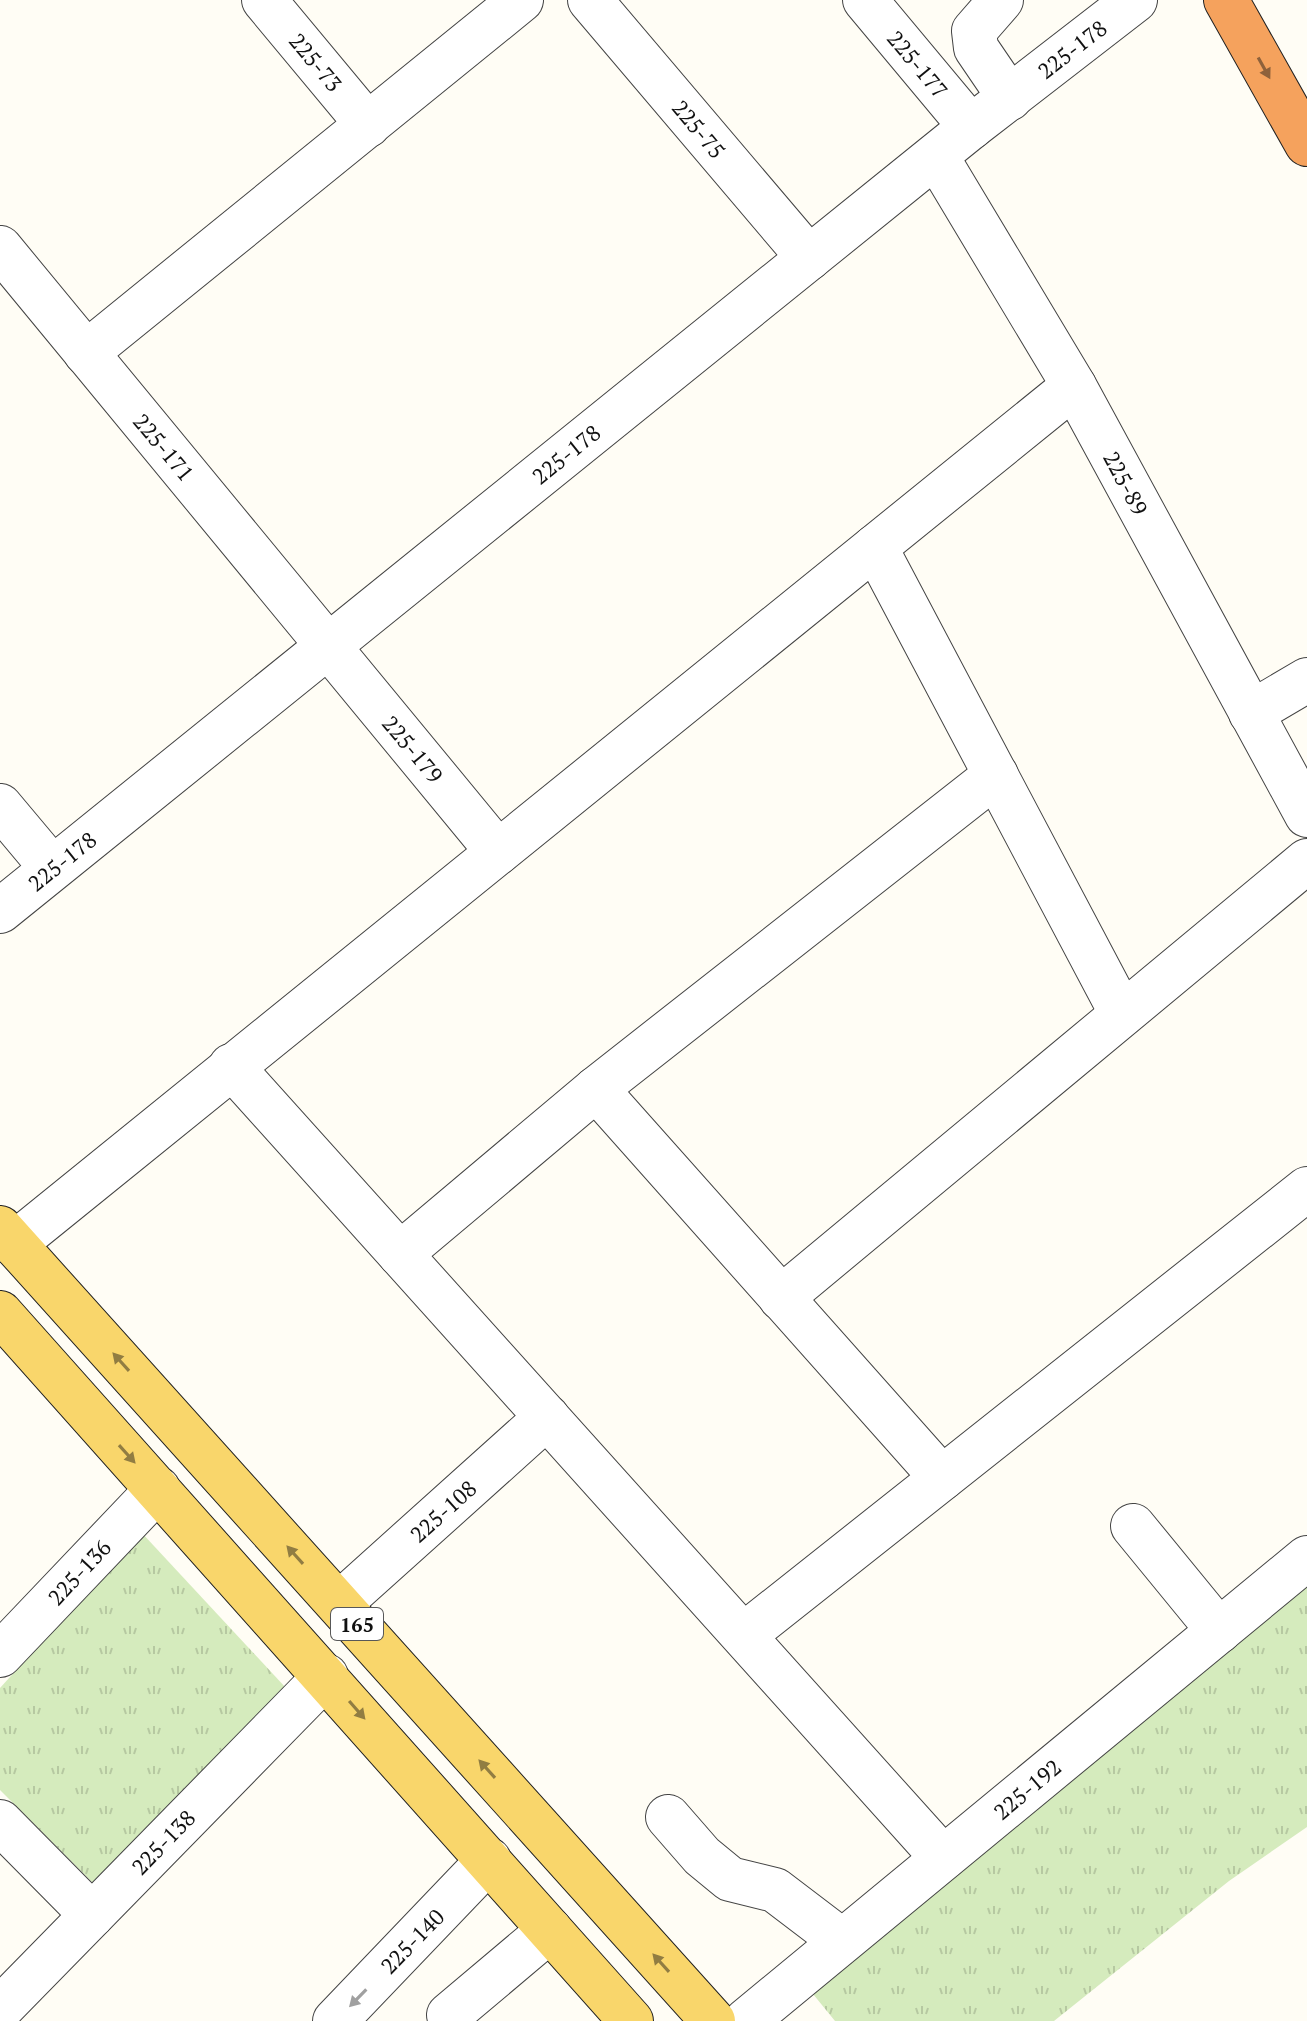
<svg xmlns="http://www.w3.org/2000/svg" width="1307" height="2021" font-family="'PT Serif',serif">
<defs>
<pattern id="park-tufts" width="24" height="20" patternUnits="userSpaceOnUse" patternTransform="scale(2)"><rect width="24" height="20" fill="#d5ebbd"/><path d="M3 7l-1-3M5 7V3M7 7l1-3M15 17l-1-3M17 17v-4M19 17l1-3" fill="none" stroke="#b6c8a1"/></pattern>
</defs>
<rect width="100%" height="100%" fill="#fffdf5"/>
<g fill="url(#park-tufts)">
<polygon points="141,1532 286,1688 96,1886 0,1790 0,1688"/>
<polygon points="1307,1586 1307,1827 1229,1881 1054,2021 835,2021 804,1983"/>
</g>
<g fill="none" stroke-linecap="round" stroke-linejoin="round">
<defs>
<g id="minor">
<polyline points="264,0 368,125"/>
<polyline points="590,0 809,258"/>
<polyline points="865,0 971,127"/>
<polyline points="1001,0 974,31 976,48 1010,98"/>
<polyline points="936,156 1074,386 1307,815"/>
<polyline points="0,248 498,852"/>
<polyline points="86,353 521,0"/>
<polyline points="875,547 1122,1014"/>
<polyline points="1251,713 1307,680"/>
<polyline points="0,806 52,868"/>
<polyline points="0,911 971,127 1135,0"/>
<polyline points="231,1066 943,1858"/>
<polyline points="596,1089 942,1478"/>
<polyline points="14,1244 1074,386"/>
<polyline points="400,1254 596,1089 996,775"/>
<polyline points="781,1298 1307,861"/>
<polyline points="1133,1526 1219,1631"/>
<polyline points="339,1604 547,1417"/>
<polyline points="744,1635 1307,1189"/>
<polyline points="0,1655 158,1489"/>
<polyline points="668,1817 702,1856 730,1879 775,1890 842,1941"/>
<polyline points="0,1822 92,1915"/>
<polyline points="0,2009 326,1676"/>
<polyline points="449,2015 550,1930"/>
<polyline points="335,2021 489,1860"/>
<polyline points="746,2021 1307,1558"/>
</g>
<g id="major">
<polyline points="0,1228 713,2021"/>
<polyline points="0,1313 631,2021"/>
</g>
<polyline id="highway" points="1226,0 1307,144"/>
</defs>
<use href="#minor" stroke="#444" stroke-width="46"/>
<use href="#major" stroke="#222" stroke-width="46"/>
<use href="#highway" stroke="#222" stroke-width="46"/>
<use href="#minor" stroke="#fff" stroke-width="44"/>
<use href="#major" stroke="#f9d66b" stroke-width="44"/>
<use href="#highway" stroke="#f5a25d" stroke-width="44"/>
</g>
<defs><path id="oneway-solid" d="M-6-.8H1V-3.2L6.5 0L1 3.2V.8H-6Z" transform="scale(2)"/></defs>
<use fill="#8e613b" href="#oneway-solid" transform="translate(1264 68) rotate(61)"/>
<g fill="#917d42">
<use href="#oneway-solid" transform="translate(121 1362) rotate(-132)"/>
<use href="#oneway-solid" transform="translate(127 1454) rotate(48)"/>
<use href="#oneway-solid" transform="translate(295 1555) rotate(-132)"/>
<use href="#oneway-solid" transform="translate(357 1710) rotate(49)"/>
<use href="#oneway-solid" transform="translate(487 1769) rotate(-132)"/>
<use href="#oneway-solid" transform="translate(661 1963) rotate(-132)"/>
</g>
<use fill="#a0a0a0" href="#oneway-solid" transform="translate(358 1998) rotate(134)"/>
<g text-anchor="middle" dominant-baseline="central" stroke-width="8" stroke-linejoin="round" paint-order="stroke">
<rect fill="#fff" stroke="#585858" stroke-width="2" x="331" y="1608" width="52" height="32" rx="6"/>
<g font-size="20" font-weight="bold" fill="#111">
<text x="357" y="1624">165</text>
</g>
<g font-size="22" fill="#111" stroke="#fff">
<text transform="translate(1072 49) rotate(-38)">225-178</text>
<text transform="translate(316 62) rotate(50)">225-73</text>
<text transform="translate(918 64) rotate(50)">225-177</text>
<text transform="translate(699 129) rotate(50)">225-75</text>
<text transform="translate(164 447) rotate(50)">225-171</text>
<text transform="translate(566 454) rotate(-39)">225-178</text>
<text transform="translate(1126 483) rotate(62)">225-89</text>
<text transform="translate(413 749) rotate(50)">225-179</text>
<text transform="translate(62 861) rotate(-39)">225-178</text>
<text transform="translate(443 1511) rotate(-42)">225-108</text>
<text transform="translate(79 1572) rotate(-47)">225-136</text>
<text transform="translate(1027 1789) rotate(-40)">225-192</text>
<text transform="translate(163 1842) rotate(-46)">225-138</text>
<text transform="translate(412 1941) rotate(-46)">225-140</text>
</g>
</g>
</svg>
